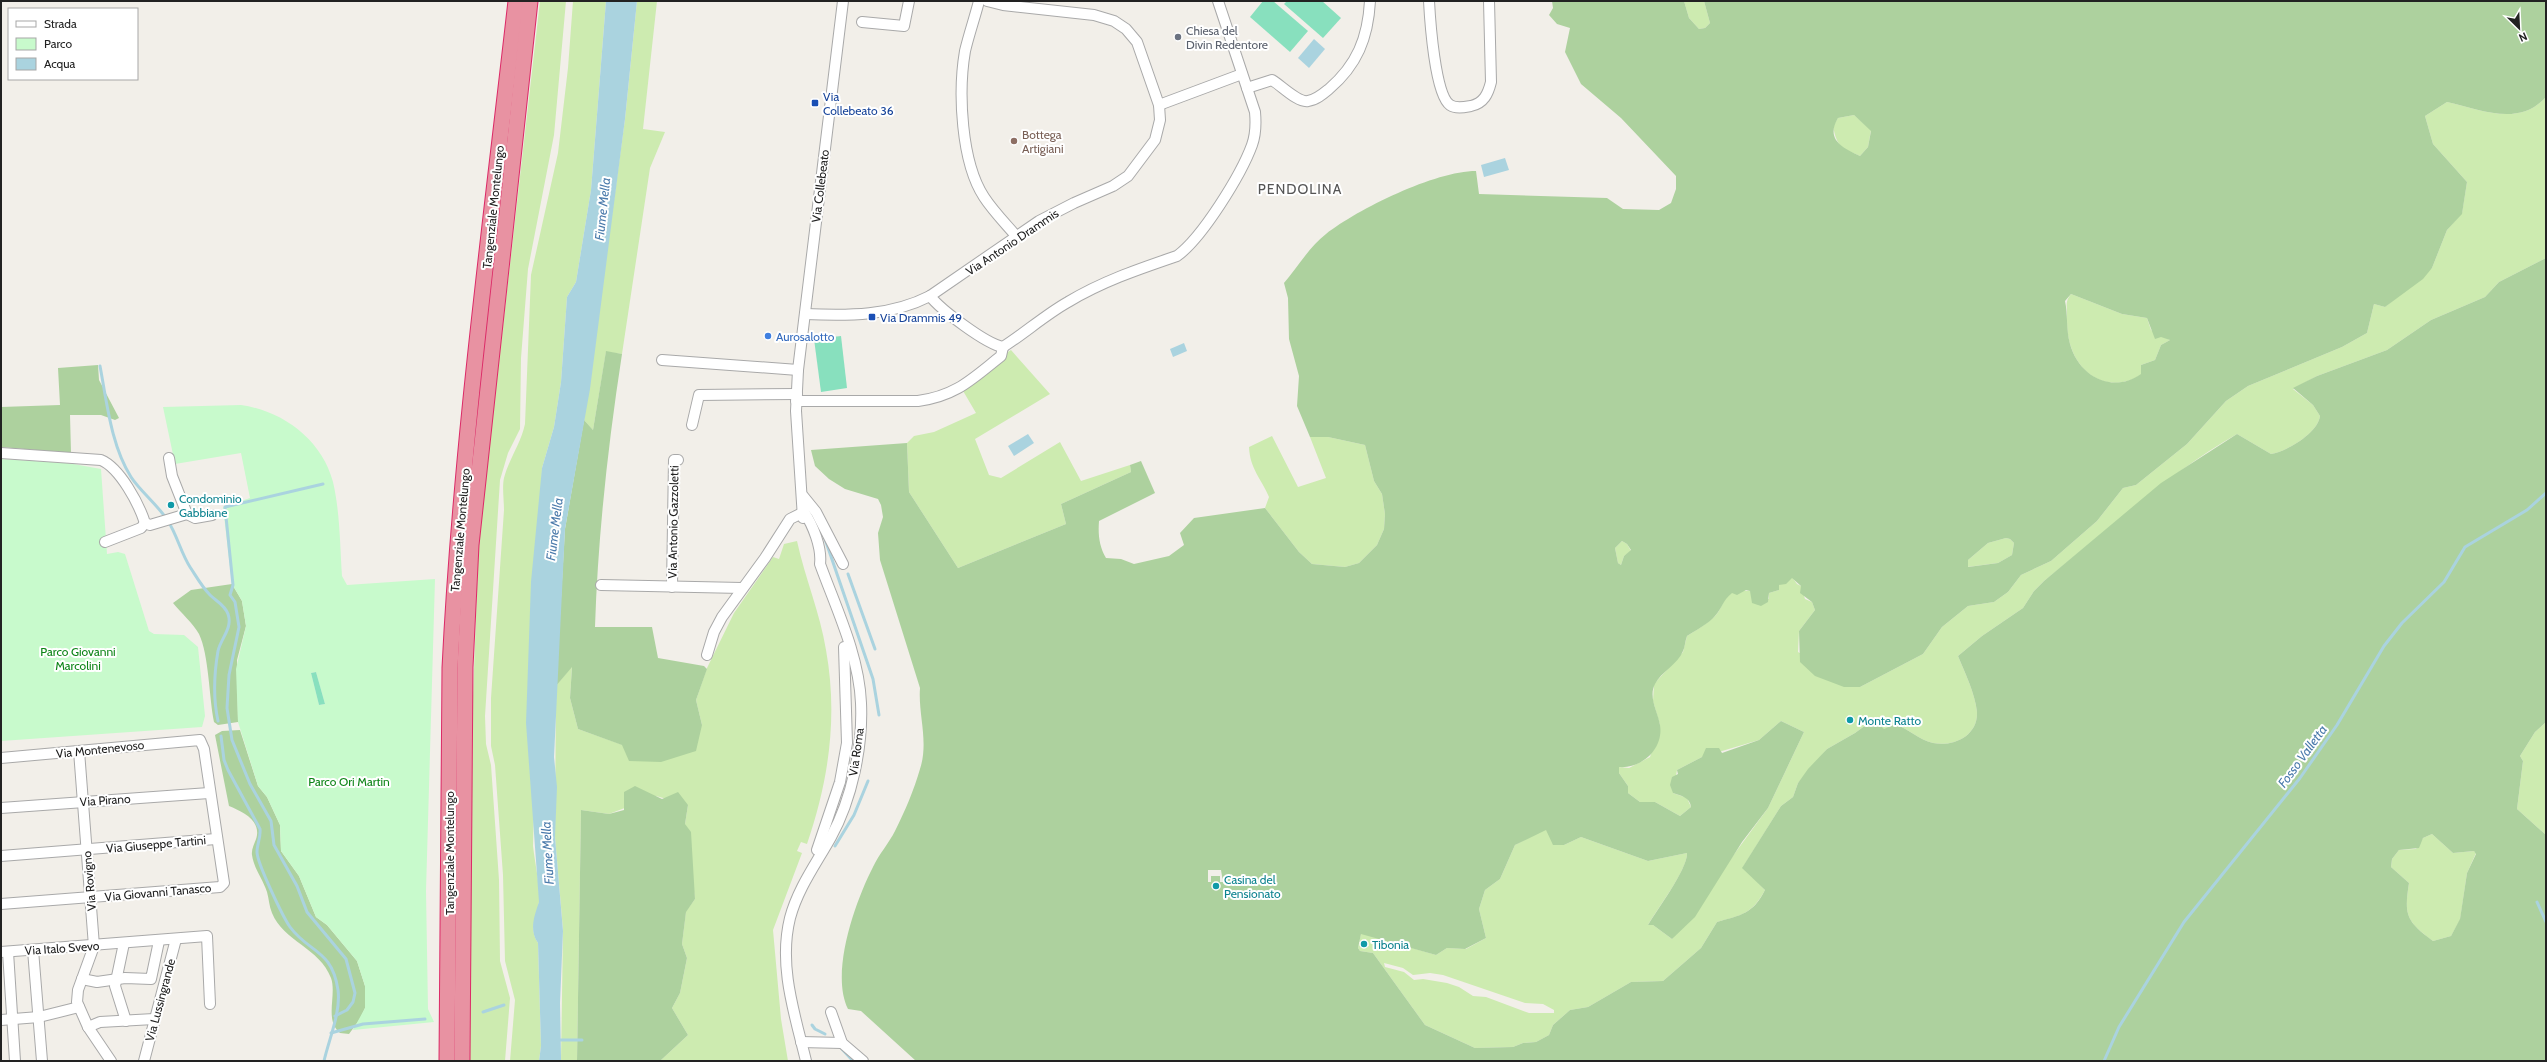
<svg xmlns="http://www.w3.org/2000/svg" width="2547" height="1062" font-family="Cabin,sans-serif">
<rect width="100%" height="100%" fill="#f2efe9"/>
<g fill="#cdebb0" fill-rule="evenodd">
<polygon points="540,1 566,1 554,135 528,269 521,358 520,429 508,453 500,480 485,716 486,744 491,765 499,880 500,961 510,998 505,1061 469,1061 473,696 479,536"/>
<path d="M 573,1 L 606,1 L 591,190 L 576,282 L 567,297 L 561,382 L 554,427 L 542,468 L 533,846 C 535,864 540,884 539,902 C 537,918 528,928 538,943 L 541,1046 L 539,1061 L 510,1061 L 515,1000 L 505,961 L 503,875 L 495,765 L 491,746 L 491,698 L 504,510 C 504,500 502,487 504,478 C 509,459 521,443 525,424 L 531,275 L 558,153 L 568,68 Z"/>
<polygon points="637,1 657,1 643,129 665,132 650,168 622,354 606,352 593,430 584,420 625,119"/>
<polygon points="1684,1 1704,1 1710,23 1705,28 1699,29 1689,18"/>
<path d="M 2546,97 L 2546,258 L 2499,282 L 2485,297 L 2431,320 L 2387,350 L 2317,376 L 2293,389 L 2313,405 L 2320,416 C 2318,433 2286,452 2271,454 L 2237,434 C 2166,475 2108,530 2044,581 L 2034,591 L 2023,608 L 1982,636 L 1958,656 C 1965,673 1975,693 1977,712 C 1978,736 1953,747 1933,743 C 1919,740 1909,729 1895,724 L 1884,730 L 1874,719 L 1855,733 L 1827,749 L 1798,783 L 1793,797 L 1781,806 L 1743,867 L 1765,890 C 1752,914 1742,915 1717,922 L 1701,948 L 1663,981 L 1631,982 L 1588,1007 L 1570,1010 L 1553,1025 L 1549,1035 L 1536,1042 L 1523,1043 L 1513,1047 L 1475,1048 L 1425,1025 L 1373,953 L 1360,951 L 1358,948 L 1361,933 L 1436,955 L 1447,948 L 1466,949 L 1486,938 L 1479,909 L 1485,890 L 1500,879 L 1515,845 L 1546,829 L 1564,845 L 1581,837 L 1648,861 L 1687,853 C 1688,869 1657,909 1648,925 L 1653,925 L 1672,939 L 1768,808 L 1804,732 L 1781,721 L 1759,740 L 1702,757 L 1677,770 L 1673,793 L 1687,798 L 1691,807 L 1680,816 L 1655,802 L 1640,802 L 1628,793 L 1628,786 L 1619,773 L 1619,767 L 1629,768 L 1650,757 L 1660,725 L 1653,701 L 1654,684 L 1683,652 L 1687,636 C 1695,631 1705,625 1713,618 C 1727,606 1720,587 1750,591 L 1753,595 L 1769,599 L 1769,593 L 1779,590 L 1779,585 L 1792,577 L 1797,584 L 1801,586 L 1805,599 L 1812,602 L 1815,610 L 1799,631 L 1798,652 L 1860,687 L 1923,654 L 1942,627 L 1968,606 L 1994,602 L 2008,592 L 2021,575 L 2051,561 L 2097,521 L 2123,488 L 2136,485 L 2187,444 L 2226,401 L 2248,386 L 2342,347 L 2367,333 L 2374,304 L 2385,307 L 2432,268 L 2447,230 L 2462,213 L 2467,182 L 2433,144 L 2425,116 L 2447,102 C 2482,110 2519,127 2546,97 ZM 1366,939 L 1369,946 L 1363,948 L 1359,942 ZM 1384,963 L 1403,968 L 1413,975 L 1430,973 L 1443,975 L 1525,1003 L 1543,1004 L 1554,1010 L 1554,1013 L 1529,1013 L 1486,997 L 1473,996 L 1459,987 L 1447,983 L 1423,979 L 1414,980 L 1404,972 L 1385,967 Z"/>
<path d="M 1854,115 L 1871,130 L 1868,147 L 1860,156 C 1842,148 1837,148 1833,126 L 1838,118 Z"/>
<path d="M 2071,294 L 2122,314 L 2147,318 L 2151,330 L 2170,340 L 2161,345 L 2155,360 L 2141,365 L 2142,374 C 2112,394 2080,378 2070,344 C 2067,333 2067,324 2067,314 C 2067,304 2065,302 2071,294 Z"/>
<polygon points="1011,350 1050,394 975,439 989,475 1001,478 1060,442 1081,481 1130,465 1131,472 1061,504 1066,524 958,568 909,492 907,443 914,436 934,432 976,413 959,384"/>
<path d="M 1272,436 L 1298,487 L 1326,478 L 1310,437 L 1328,437 L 1365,445 L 1374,481 L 1382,494 L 1385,514 L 1384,529 L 1377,545 L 1359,563 L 1345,567 L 1312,564 L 1299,552 L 1265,508 L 1269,497 C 1261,478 1250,469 1249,447 Z"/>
<polygon points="2006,538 2010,539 2014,543 2012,555 1998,563 1967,567 1968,560 1988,543"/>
<path d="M 797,541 C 805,578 820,613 826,650 C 838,716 829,780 807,844 L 801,842 L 797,851 L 802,853 L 773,930 L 781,1019 L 788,1061 L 660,1061 L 688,1035 L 672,1008 L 680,993 L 687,958 L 682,944 L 686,911 L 695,899 L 685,824 L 688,805 L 656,796 L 609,814 L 581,810 L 577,1061 L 561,1061 L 563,930 L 555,837 L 556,686 L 572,666 L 570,698 L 578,729 L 623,745 L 702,725 L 696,700 L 707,668 L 734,613 L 773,557 L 779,559 L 784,544 Z"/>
<polygon points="1622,541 1627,544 1631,551 1624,556 1621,565 1618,563 1615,548"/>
<polygon points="2546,722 2546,835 2517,809 2523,761 2520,756 2535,732"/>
<path d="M 2432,834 L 2453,853 L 2474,851 L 2476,853 L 2467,873 L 2460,920 L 2451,936 L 2433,941 C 2406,921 2404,915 2409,883 L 2391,867 L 2392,859 L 2399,850 L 2416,849 L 2423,838 Z"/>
</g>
<g fill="#add19e" fill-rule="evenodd">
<path d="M 1552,1 L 1684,1 L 1689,18 L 1699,29 L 1705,28 L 1710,23 L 1704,1 L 2546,1 L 2546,97 C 2519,127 2482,110 2447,102 L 2425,116 L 2433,144 L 2467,182 L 2462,214 L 2447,230 L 2432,268 L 2423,279 L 2385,307 L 2374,304 L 2367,333 L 2342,347 L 2248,386 L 2226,401 L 2187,444 L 2136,485 L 2123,488 L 2097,521 L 2051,561 L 2021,575 L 2008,592 L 1994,602 L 1968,606 L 1942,627 L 1923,654 L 1860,687 L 1844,687 L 1815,676 L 1800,662 L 1799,631 L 1815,610 L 1812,602 L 1800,593 L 1801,586 L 1792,578 L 1786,584 L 1779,585 L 1779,590 L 1769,593 L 1768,602 L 1761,606 L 1752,603 L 1750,591 L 1746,590 L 1737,595 L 1732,593 C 1722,601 1723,607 1715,616 C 1708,624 1696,630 1687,636 C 1685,641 1685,647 1683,651 C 1678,664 1661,672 1655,684 C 1648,697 1658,712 1660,725 C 1664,749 1641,769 1619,767 L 1619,773 L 1628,786 L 1628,793 L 1640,802 L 1655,802 L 1680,816 L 1691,807 C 1690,797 1681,796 1673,793 L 1670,785 L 1672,777 L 1678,774 L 1677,770 L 1702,757 L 1706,748 L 1719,748 L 1722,753 L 1759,740 L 1781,721 L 1804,732 L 1768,808 L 1742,842 L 1695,917 L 1672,939 L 1653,925 L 1648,925 C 1657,910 1688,868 1687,853 L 1648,861 L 1581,837 L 1564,845 L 1553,845 L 1546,830 L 1515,845 L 1500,879 L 1485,890 L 1479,909 L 1486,938 L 1465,949 L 1447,948 L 1436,955 L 1361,934 L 1358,948 L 1360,951 L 1373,953 L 1425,1025 L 1475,1048 L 1513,1047 L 1523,1043 L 1536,1042 L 1549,1035 L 1553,1025 L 1570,1010 L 1588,1007 L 1631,982 L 1663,981 L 1701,948 L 1717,922 C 1741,915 1753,914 1765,890 L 1742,868 L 1781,806 L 1793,797 L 1798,783 L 1808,769 L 1827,749 L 1855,733 L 1874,719 L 1884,729 L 1895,724 C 1909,729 1919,740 1933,743 C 1953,747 1978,736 1977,712 C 1975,693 1965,673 1958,656 L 1982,636 L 2023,608 L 2034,591 L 2044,581 L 2161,483 L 2237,434 L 2271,454 C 2286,452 2318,433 2320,416 L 2313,405 L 2293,388 L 2317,376 L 2387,350 L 2431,320 L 2485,297 L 2499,282 L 2546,258 L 2546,722 L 2535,732 L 2520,756 L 2523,761 L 2517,809 L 2546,835 L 2546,1061 L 916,1061 L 861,1011 L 848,1009 C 830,973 855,902 873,867 C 879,854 889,843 895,831 C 905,811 914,790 920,769 C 929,741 918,715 920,688 L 880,560 L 878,533 L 883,517 L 881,505 L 878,499 L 845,489 L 829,479 L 815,466 L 811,450 L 907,443 L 909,492 L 958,568 L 1066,524 L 1061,504 L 1131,472 L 1130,465 L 1141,461 L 1155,493 L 1099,521 C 1098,534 1099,546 1106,558 L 1121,559 L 1134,564 L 1169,556 L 1184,545 L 1180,533 L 1194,518 L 1265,508 L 1299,552 L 1312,564 L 1345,567 L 1359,563 L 1377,545 L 1384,529 L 1385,514 L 1382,494 L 1374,481 L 1365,445 L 1328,437 L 1310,437 L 1297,406 L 1299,376 L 1289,339 L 1288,298 L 1284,283 C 1297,268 1310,246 1326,234 C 1358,209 1435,171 1476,171 L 1479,194 L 1607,198 L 1623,209 L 1659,210 L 1671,203 L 1676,189 L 1676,176 L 1621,118 L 1581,84 L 1565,52 L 1570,28 L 1557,24 L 1549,15 L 1553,8 ZM 1854,115 L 1871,131 L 1868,147 L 1860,156 C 1843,148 1825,140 1838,118 ZM 2071,294 L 2122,314 L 2147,318 L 2155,339 L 2161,337 L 2170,340 L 2161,345 L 2155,360 L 2141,365 L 2141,374 C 2113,394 2079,377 2070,344 C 2066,329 2068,315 2065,301 ZM 2006,538 L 2010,539 L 2014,543 L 2012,555 L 1998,563 L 1968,567 L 1968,560 L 1988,543 ZM 1622,541 L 1627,544 L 1631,550 L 1624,556 L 1621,565 L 1618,563 L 1615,548 ZM 2432,834 L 2453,853 L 2474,851 L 2476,854 L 2467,873 L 2460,919 L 2451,936 L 2433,941 C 2406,921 2404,915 2409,883 L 2391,867 L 2392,859 L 2399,850 L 2419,848 L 2423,838 ZM 1208,870 L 1221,870 L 1223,882 L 1220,882 L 1220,876 L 1211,876 L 1211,882 L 1208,882 Z"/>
<path d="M 606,351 L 622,354 C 608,445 598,535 595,627 L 652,627 L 658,658 L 704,666 L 707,669 L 696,700 L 702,725 L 696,751 L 661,762 L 629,761 L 622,745 L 578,729 L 570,698 L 572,667 L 556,686 L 565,529 L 584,420 L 593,430 Z"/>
<polygon points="98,365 99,380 119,418 115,420 101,415 70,415 71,453 1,447 1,407 60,405 58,368"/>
<path d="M 232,584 L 242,601 L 246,626 L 237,660 L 238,722 L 218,725 L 214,722 C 209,697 209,655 199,634 C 193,623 181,613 173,603 L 191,590 Z"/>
<path d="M 240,730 L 258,786 L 267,797 L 280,825 L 281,851 L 299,876 L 316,917 L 327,925 L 357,961 L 365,986 L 365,1008 L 360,1019 L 349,1034 L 340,1033 C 324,1020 337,995 331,978 C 320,948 283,941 272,913 C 269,906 269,899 267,892 C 263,879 254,869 252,855 C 251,848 256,842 257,835 C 259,819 241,811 229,806 L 215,735 L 222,731 Z"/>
<polygon points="635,786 662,799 678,792 688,805 685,824 691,832 695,899 686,912 682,944 687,958 680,993 672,1008 688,1035 660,1061 577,1061 581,810 609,814 624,810 624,792"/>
</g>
<g fill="#c8facc" fill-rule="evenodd">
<path d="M 241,405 C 283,411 322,440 333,482 C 340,512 340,546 342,576 L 347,585 L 435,579 L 426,891 L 428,1009 L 434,1022 L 353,1030 L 365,1008 L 365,986 L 357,961 L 327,925 L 316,917 L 299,876 L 281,851 L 280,825 L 267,797 L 258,786 L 238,722 L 236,669 L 246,626 L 242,601 L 232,584 L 223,507 L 250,498 L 241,453 L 175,464 L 163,407 ZM 316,672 L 325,704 L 319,705 L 311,673 Z"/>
<polygon points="1,459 68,463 101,469 107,554 118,552 125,554 149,631 154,634 184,635 198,647 205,716 202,727 1,741"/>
</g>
<g fill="#88e0be">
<polygon points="1263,1 1273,1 1308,31 1290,52 1250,17"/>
<polygon points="1287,1 1322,1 1341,18 1323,38 1284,4"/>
<polygon points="841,336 847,388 821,392 814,339"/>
<polygon points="316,672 325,704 319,705 311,673"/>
</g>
<g fill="#aad3df">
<path d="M 606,1 L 637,1 L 625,119 L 590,389 L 565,529 L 554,757 L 557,787 L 555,837 L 563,931 L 560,1003 L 561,1056 L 561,1061 L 539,1061 L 541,1046 L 538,943 C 529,930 534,917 539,902 L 526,723 L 531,582 L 542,468 L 554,427 L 561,382 L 567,297 L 576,282 L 591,190 Z"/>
<polygon points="1314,39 1325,49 1309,68 1298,58"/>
<polygon points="1505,158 1509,170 1484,177 1481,165"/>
<polygon points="1184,343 1187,351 1173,357 1170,349"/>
<polygon points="1028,434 1034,443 1014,456 1008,446"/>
</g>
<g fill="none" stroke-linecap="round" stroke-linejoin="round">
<g stroke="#aad3df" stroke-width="3">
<path d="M 100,366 C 107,403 111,445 131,477 C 140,491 158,505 168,521 C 177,535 181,553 190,567 C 196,576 202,587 210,595 C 216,601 225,605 228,614 C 233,628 221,638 218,651 C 214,674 213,698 218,721"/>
<polyline points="323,484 225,507 233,585 230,595 235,602 239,627 229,675 227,708 232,740 250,784 271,821 274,845 297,886 307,912 346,959 355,993 353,1002 347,1010 335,1016"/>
<polyline points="825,539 873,679 879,715"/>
<polyline points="848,574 875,649"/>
<path d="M 221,736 L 224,760 L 228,770 L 260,829 C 261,837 257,844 257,852 C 257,863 283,917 290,927 C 309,953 332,949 338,990 C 341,1012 329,1039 324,1061"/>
<polyline points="835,846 854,815 868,781"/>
<polyline points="2537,902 2546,922"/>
<polyline points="483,1012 504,1005"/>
<polyline points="812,1025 815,1029 825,1034"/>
<polyline points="331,1033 363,1024 425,1019"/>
<polyline points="558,1040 582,1040"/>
<polyline points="842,1049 853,1061"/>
<polyline points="2104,1061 2119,1027 2184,922 2300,778 2337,725 2384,646 2402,623 2444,582 2465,547 2527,510 2546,493"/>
</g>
<defs>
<g id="minor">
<path d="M 979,1 C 975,17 969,34 965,51 C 958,92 961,162 984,197 C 993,211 1006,224 1017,237"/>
<path d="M 1429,1 C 1430,20 1435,95 1450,105 C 1456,109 1465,107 1471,106 C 1484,103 1488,94 1491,82 L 1489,1"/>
<polyline points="862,22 904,26 909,1"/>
<path d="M 1247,88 L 1272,80 C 1282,86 1298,103 1308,101 C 1316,100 1323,94 1329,89 C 1357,65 1368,38 1370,1"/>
<polyline points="1159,105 1242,74"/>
<path d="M 930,296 C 941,310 986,344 1003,347 C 1025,333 1045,315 1068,302 C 1103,281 1139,269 1177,256 C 1202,238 1241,175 1252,145 C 1256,134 1256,123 1255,112 L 1218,1"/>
<path d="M 805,314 C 849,316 891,316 930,296 L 1039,221 L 1074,203 L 1113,186 L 1128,176 L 1155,140 L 1160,120 L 1159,105 L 1137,42 L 1126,29 L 1114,21 L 1094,15 L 1003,5 L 987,1"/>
<polyline points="662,360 798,370"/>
<path d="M 796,401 L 918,401 C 956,396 972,379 1001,356 L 1003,347"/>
<polyline points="692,425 699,395 797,394"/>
<path d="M 1,453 L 101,460 C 120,468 139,504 145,523 L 150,525 L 187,514"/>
<polyline points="169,458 172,476 187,514 195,518 212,515"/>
<polyline points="803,496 816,512 843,564"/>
<path d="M 804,512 C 813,525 822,548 820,564 C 836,608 859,655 861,703 C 863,746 852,799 831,837 C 816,864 798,888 790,918 C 778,966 795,1015 806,1061"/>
<polyline points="803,518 796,411 798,370 843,1"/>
<polyline points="105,542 141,528 145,523"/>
<polyline points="601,585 742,588"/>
<polyline points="672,587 674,460 678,460"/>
<polyline points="707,655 714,632 722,617 765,558 790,519 804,512"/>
<polyline points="79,751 94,946 78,990 77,1002 88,1027 111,1061"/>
<polyline points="1,758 200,740 204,749 224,883 220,887 1,904"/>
<polyline points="1,808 209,793"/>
<polyline points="817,850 840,782 847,743 844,647"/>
<polyline points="1,856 216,839"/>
<polyline points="124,943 115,986 126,1021"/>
<polyline points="33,950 42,1061"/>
<polyline points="1,952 207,936 210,1004"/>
<polyline points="8,952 15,1061"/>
<polyline points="82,979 97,982 125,978 151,979 159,941"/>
<polyline points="831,1012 842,1043 863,1061"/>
<polyline points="1,1020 39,1017 79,1007"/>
<polyline points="88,1027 100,1022 154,1019"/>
<polyline points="801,1042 842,1043"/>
<polyline points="144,1061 176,939"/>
</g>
<g id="highway">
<path d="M 447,1061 L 450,668 C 461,445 491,223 516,1"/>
<polyline points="462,1061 465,667 471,545 530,1"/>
</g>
</defs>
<use href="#minor" stroke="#a9a9a9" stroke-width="12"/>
<use href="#highway" stroke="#dc2a67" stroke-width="17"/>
<use href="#minor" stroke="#fff" stroke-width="10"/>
<use href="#highway" stroke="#e892a2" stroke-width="15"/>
</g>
<circle fill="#6b7280" stroke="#fff" stroke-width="1.5" cx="1178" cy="37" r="4"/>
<g fill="#1a4fb4" stroke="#fff" stroke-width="1.5">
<rect x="811" y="99" width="8" height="8" rx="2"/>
<rect x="868" y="313" width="8" height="8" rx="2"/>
</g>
<circle fill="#8d6e63" stroke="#fff" stroke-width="1.5" cx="1014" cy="141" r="4"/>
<circle fill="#3f7fe0" stroke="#fff" stroke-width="1.5" cx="768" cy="336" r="4"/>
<g fill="#0f9aa8" stroke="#fff" stroke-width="1.5">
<circle cx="171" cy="505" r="4"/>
<circle cx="1850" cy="720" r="4"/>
<circle cx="1216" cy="886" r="4"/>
<circle cx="1364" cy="944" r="4"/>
</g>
<g text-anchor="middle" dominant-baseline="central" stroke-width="4" stroke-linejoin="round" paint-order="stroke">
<g font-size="12" fill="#5b616d" stroke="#fff" text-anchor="start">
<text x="1186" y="30">Chiesa del<tspan x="1186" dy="14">Divin Redentore</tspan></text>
</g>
<g font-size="12" fill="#164399" stroke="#fff" text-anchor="start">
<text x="823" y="96">Via<tspan x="823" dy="14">Collebeato 36</tspan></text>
<text x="880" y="317">Via Drammis 49</text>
</g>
<g font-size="12" fill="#785e54" stroke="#fff" text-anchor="start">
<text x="1022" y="134">Bottega<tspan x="1022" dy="14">Artigiani</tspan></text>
</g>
<g font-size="12" fill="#222" stroke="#fff">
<text transform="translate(820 186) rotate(-83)">Via Collebeato</text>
<text transform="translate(493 207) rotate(-84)">Tangenziale Montelungo</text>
<text transform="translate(1012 242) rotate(-34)">Via Antonio Drammis</text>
<text transform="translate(673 522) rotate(-89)">Via Antonio Gazzoletti</text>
<text transform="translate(460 530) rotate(-85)">Tangenziale Montelungo</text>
<text transform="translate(100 749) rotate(-6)">Via Montenevoso</text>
<text transform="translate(856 752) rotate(-82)">Via Roma</text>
<text transform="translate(105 800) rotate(-4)">Via Pirano</text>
<text transform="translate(156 844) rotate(-5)">Via Giuseppe Tartini</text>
<text transform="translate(449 853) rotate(-90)">Tangenziale Montelungo</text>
<text transform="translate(89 881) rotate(-95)">Via Rovigno</text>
<text transform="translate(158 892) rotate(-5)">Via Giovanni Tanasco</text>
<text transform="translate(62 948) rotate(-4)">Via Italo Svevo</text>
<text transform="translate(160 1000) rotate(-75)">Via Lussingrande</text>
</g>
<g font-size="12" fill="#366cbe" stroke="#fff" text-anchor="start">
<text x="776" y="336">Aurosalotto</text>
</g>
<g font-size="12" fill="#0d838f" stroke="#fff" text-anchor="start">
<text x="179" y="498">Condominio<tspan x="179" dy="14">Gabbiane</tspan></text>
<text x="1858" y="720">Monte Ratto</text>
<text x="1224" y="879">Casina del<tspan x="1224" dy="14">Pensionato</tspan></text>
<text x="1372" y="944">Tibonia</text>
</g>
<g font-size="12" fill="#0c8416" stroke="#fff">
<text x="78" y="651">Parco Giovanni<tspan x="78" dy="14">Marcolini</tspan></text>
<text x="349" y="781">Parco Ori Martin</text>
</g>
<g font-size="13" font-style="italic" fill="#4a7aab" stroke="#fff">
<text transform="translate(602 209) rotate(-84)">Fiume Mella</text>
<text transform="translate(554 529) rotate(-83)">Fiume Mella</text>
<text transform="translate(2302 756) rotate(-54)">Fosso Valletta</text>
<text transform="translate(547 853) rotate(-93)">Fiume Mella</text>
</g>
<g font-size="14" letter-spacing="1" fill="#555" stroke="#fff">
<text x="1300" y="189">PENDOLINA</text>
</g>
</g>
<rect width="2547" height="1062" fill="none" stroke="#222222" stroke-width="4"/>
<rect x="8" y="8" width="130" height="72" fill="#ffffff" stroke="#a7a7a7"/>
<rect x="16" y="21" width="20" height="6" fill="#ffffff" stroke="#a7a7a7"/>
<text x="44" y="28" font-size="12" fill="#222222">Strada</text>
<rect x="16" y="38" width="20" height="12" fill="#c8facc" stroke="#a7a7a7"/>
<text x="44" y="48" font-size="12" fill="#222222">Parco</text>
<rect x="16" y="58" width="20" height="12" fill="#aad3df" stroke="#a7a7a7"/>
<text x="44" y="68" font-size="12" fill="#222222">Acqua</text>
<g transform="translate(2519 28) rotate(156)" stroke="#ffffff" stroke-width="3" paint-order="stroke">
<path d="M0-3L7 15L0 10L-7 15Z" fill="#222222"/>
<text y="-6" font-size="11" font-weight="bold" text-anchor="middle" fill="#222222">N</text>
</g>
</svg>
